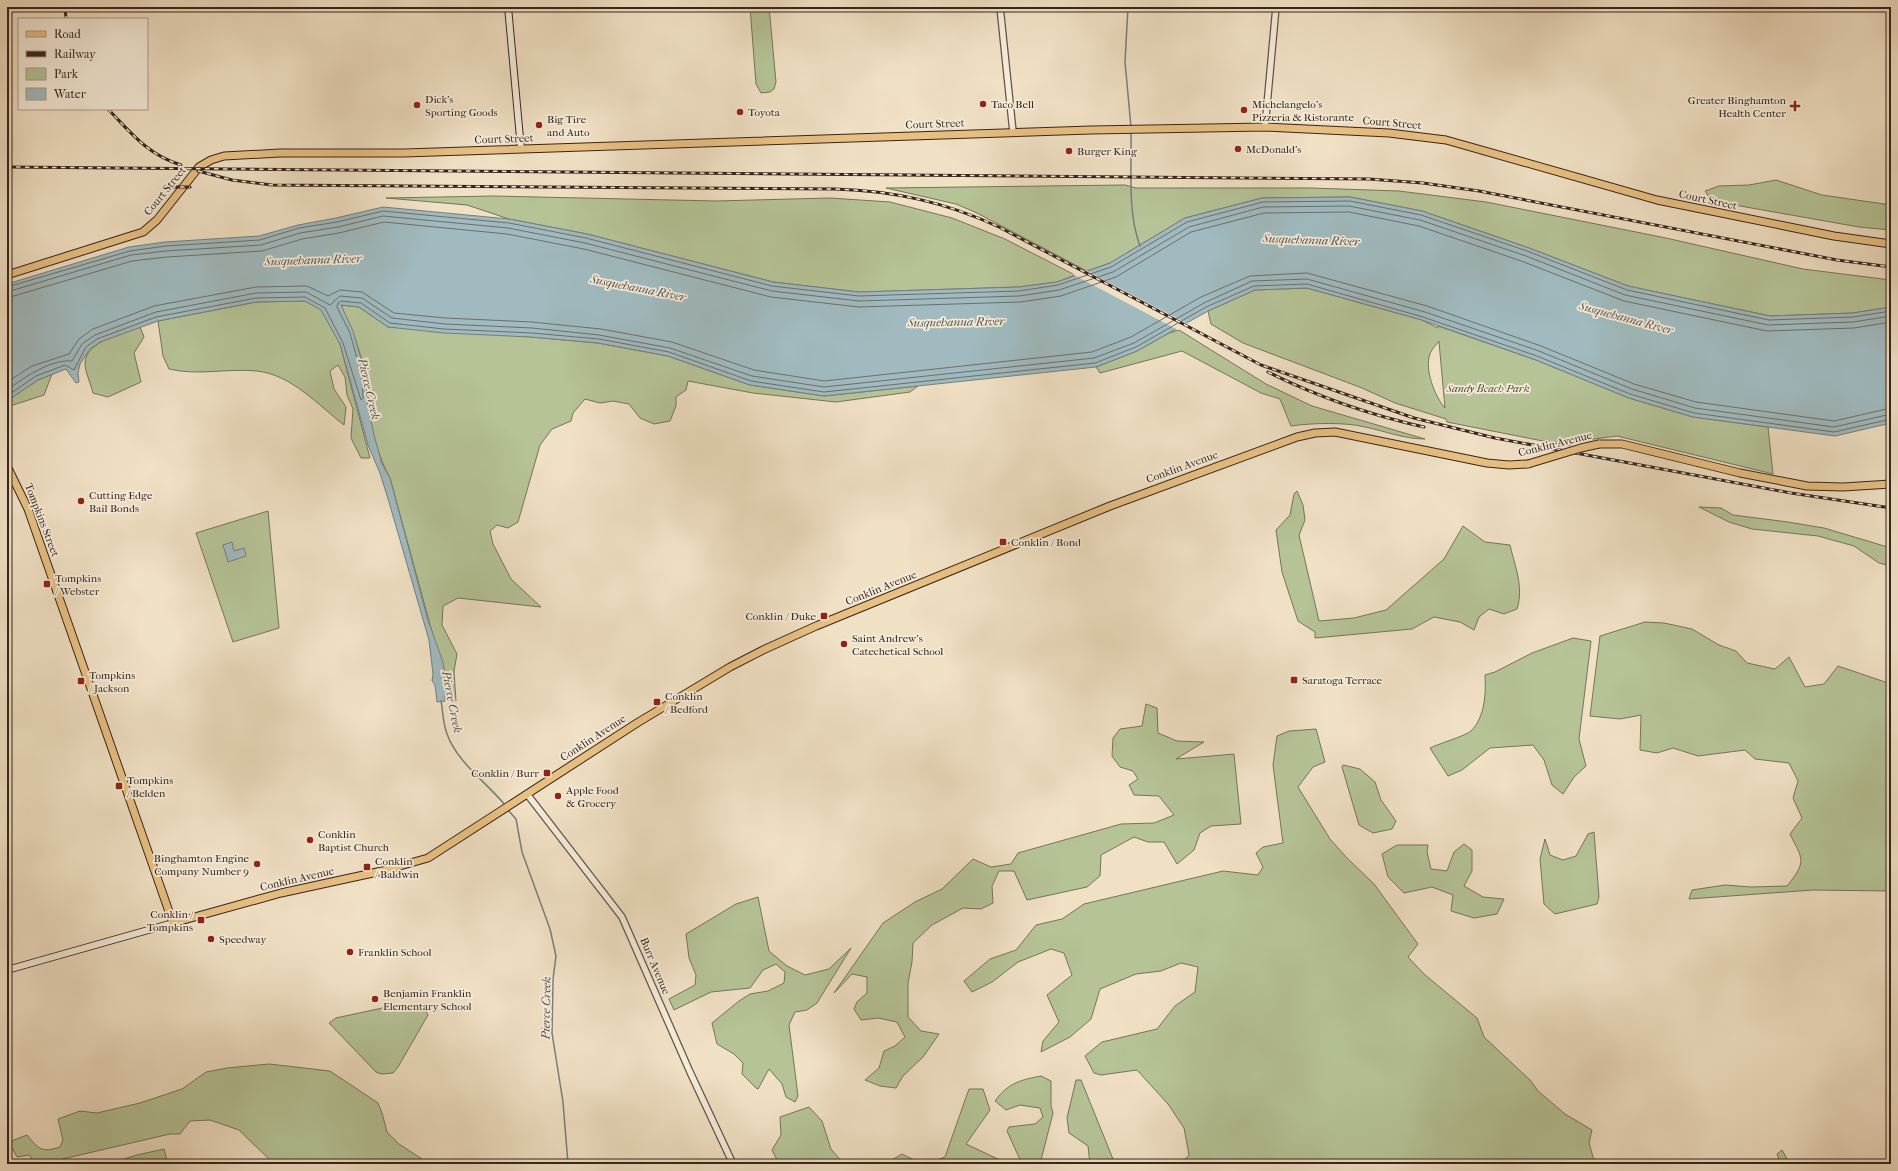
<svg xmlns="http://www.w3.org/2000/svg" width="1898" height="1171" font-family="'IM FELL French Canon',serif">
<rect width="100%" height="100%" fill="#f0e0c4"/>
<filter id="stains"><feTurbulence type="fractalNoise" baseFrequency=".005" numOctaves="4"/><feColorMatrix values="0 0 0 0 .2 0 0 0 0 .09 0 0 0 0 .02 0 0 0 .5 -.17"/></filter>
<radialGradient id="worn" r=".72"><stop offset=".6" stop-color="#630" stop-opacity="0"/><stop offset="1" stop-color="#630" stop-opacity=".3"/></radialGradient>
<g fill="#b5c397" stroke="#76745a" fill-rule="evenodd">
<polygon points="750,7 769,7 776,82 774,89 770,92 761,93 756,84"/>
<polygon points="1776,180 1822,195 1891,205 1891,230 1859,227 1712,201 1705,191 1719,186 1749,185"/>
<polygon points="1125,185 1136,188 1311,188 1399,191 1486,202 1666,238 1803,269 1891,280 1891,307 1853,313 1770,316 1628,286 1529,248 1422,211 1350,197 1262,198 1185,218 1110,263 1087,271 977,213 956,204 886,188"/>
<polygon points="493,196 716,201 830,198 890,202 952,218 1005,239 1075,275 1057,282 1019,287 859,292 773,282 587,234 509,219 467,205 386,198"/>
<path d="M 1307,288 L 1422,320 L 1438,328 L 1438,326 L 1536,360 L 1629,398 L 1693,417 L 1768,427 L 1773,474 L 1617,436 L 1579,441 L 1568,446 L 1447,422 L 1446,419 L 1395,403 L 1362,388 L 1243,343 L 1211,324 L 1208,311 L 1255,290 ZM 1439,341 L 1439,342 L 1445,408 C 1435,397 1424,369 1430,354 C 1431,350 1436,345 1439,341 Z"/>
<path d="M 305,301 L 322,310 L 340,344 L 370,458 L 361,458 L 351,438 L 353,409 L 347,395 L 345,377 L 338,365 L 330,371 L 334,389 L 346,407 L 344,425 C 318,405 292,375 257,371 C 228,368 198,376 169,369 L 163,356 L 158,321 L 256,302 Z"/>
<path d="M 340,305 L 359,307 L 388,327 L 531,337 L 598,343 L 668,356 L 750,385 L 824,396 L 918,386 L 910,392 L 836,402 L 753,393 L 688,381 L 686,390 L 676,397 L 676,406 L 670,421 L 654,424 L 640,418 L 629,404 L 613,401 L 600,403 L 585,399 L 573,413 L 571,421 L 552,429 L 540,445 L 518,522 L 508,528 L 497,525 L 490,531 L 493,544 L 511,579 L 541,607 L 458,598 L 443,606 L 442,625 L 457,654 L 454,671 L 456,701 L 451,700 L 450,686 L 446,683 L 390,478 C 378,456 370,428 367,402 C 366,393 367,383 365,374 C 360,350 352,327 340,305 Z"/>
<path d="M 140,327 L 144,337 L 134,353 L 141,382 L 108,397 L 93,393 C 91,384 85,372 85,363 C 85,342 124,332 140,327 Z"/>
<path d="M 1179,330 L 1266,384 L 1312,406 L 1425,439 C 1404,439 1385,431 1365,427 C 1346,422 1311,423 1291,426 L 1280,399 L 1261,393 L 1182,351 L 1100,373 L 1096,367 L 1137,351 L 1169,333 Z"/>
<polygon points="52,374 44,395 7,407 7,401 11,398 38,380"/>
<path d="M 1297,491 L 1303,505 L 1305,520 L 1299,535 L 1319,621 L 1354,618 L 1386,610 L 1444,559 L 1463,526 L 1485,542 L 1510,545 C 1515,567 1524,587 1517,609 L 1504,614 L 1489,609 L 1479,617 L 1474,630 L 1460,622 L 1434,617 L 1412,629 L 1315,638 L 1315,632 L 1298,621 L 1282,572 L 1276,530 L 1290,515 L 1294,494 Z"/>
<polygon points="1699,507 1721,508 1733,515 1788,522 1824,528 1891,548 1891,566 1879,563 1854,546 1818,536 1752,529 1729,522"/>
<polygon points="268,511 279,628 233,642 196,533"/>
<path d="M 1645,622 L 1664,623 L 1692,629 L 1719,645 L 1736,651 L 1747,663 L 1775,669 L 1789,657 L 1805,687 L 1824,684 L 1838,666 L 1891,684 L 1891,891 L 1813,890 L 1689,899 L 1692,890 L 1725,885 L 1751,887 L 1787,886 C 1807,861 1803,860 1790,834 L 1802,818 L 1793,798 L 1798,781 L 1789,763 L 1755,759 L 1745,750 L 1698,756 L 1673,748 L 1657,753 L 1640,750 L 1641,715 L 1620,719 L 1590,716 L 1600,636 Z"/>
<path d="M 1573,638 L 1591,641 L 1579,739 L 1586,766 L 1574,777 L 1563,794 L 1552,785 L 1544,760 L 1533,745 L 1490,748 L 1462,770 L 1448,776 L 1430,748 C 1438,744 1465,736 1471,731 C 1485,717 1486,694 1485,675 L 1495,672 L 1532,653 Z"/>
<polygon points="1146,704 1157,708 1158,733 1177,741 1204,742 1176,759 1234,754 1241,824 1211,826 1200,833 1194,850 1177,864 1164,842 1148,842 1134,837 1101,855 1100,876 1087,887 1027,900 1014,871 999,871 992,886 993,903 981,909 963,908 932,925 913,943 912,962 908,983 908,1017 921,1031 939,1034 923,1057 903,1076 896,1088 880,1086 865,1080 879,1068 884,1051 895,1046 905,1037 897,1022 878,1018 861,1020 854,1009 857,1002 867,993 867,977 852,974 834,993 883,923 915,902 942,889 973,859 991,867 1011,864 1018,853 1121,824 1154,823 1174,815 1159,796 1134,795 1129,785 1138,779 1133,771 1120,767 1112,756 1113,738 1120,729 1142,726"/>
<polygon points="1316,729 1325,762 1313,767 1298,787 1330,839 1346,857 1374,884 1418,944 1408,957 1424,974 1477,1018 1484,1037 1530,1080 1538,1091 1565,1114 1592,1130 1589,1143 1595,1164 1174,1164 1183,1161 1189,1155 1184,1128 1168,1104 1137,1070 1101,1075 1094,1073 1085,1056 1102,1042 1157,1029 1175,1006 1195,992 1198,967 1181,963 1161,971 1136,974 1100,989 1091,1019 1070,1037 1041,1052 1043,1041 1059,1022 1047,995 1072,975 1064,953 1051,949 1018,962 992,982 972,992 964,981 990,959 1016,950 1036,925 1062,919 1084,904 1223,871 1258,875 1263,867 1256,853 1263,847 1283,843 1273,765 1277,736 1289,731"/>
<polygon points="1343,765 1360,769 1375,782 1381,800 1396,821 1392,829 1373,833 1359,825 1342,767"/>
<polygon points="1594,832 1599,897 1597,904 1555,914 1544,904 1540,859 1545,839 1550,855 1563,860 1576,856 1588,834"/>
<polygon points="1464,844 1472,850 1472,871 1464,886 1483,897 1504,899 1497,914 1474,918 1451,911 1453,895 1432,887 1404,893 1388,877 1382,854 1397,845 1428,845 1427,852 1431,869 1447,871 1454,852"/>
<polygon points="758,897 769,951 787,966 805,975 829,969 851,948 817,1003 807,1010 795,1012 789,1025 798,1096 795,1102 786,1097 782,1084 769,1069 758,1089 756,1088 742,1074 743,1063 734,1054 717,1044 712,1023 739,1001 750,994 768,991 784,983 785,972 776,964 763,970 750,988 711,992 674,1010 669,999 695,985 696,975 689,958 686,934 736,904"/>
<polygon points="387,1007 426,1011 428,1015 398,1067 393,1073 381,1074 376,1072 329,1023 336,1018"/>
<path d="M 269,1064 L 330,1071 L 378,1103 L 382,1113 L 387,1132 L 399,1144 L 422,1159 L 424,1164 L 274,1164 L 239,1130 L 210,1120 L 190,1121 L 180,1134 L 170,1134 L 41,1164 L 35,1163 L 29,1155 L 17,1157 L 9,1142 L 27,1135 C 39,1149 41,1153 60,1147 L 63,1140 L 58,1119 L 80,1111 L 97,1113 L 140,1103 L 182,1089 L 206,1072 L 227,1068 Z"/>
<path d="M 1041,1076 L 1051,1081 L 1051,1106 L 1053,1113 L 1040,1164 L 1022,1164 L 1007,1131 L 1009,1127 L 1035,1124 L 1043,1117 L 1040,1108 L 1020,1105 L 1006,1110 L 995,1101 C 1008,1083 1020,1080 1041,1076 Z"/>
<polygon points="1076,1080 1081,1080 1115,1164 1090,1164 1088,1146 1069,1133 1067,1118"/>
<polygon points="969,1089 983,1089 990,1110 966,1144 1000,1160 999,1164 925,1164 945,1157"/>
<polygon points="809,1107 822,1121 831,1149 844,1164 779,1164 772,1150 781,1135 780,1117"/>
<polygon points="164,1149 167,1160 166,1164 108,1164 137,1155"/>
<polygon points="1782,1150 1790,1164 1781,1164 1777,1154"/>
<polygon points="902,1154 922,1164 885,1164"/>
</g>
<g fill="#a0babf" stroke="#767e7e">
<polygon points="1350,197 1422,211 1529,248 1628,286 1770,316 1853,313 1891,307 1891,423 1835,436 1693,417 1629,398 1536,360 1422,320 1307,288 1255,290 1208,311 1137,351 1096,367 824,396 750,385 668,356 598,343 531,337 444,333 388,327 359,307 341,305 353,331 366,376 367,402 374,435 382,464 390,478 427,617 443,662 446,683 450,686 450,692 445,693 445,701 437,702 435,685 432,681 433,674 429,640 389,502 380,473 368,445 340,344 321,310 305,301 256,302 158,321 100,342 89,350 80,364 78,373 79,382 76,383 66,369 38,380 7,401 7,284 129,247 165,242 259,236 298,225 336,218 383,207 509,219 587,234 773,282 859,292 1019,287 1057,282 1110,263 1185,218 1262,198"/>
<polygon points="232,542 234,551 244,548 246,556 228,562 223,545"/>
</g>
<polygon fill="#f0e0c4" points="1085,270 1087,271 1188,324 1178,330 1072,274"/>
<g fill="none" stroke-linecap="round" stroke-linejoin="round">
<g stroke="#6b6f6e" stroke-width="1">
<polyline points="7,287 130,251 166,246 260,240 299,228 337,222 383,211 509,223 586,238 772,286 859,296 1019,291 1058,285 1111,267 1187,222 1263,202 1350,201 1421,215 1527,251 1627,290 1769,320 1853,317 1891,311"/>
<polyline points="7,292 131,255 166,251 261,245 300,233 338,227 383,216 508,228 585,243 772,291 859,301 1019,296 1059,290 1113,272 1189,227 1263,207 1349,206 1420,220 1526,256 1625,295 1768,325 1853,322 1891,316"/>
<polyline points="7,298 132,261 167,257 262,251 302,239 339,233 384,222 507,234 584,249 771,297 859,307 1020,302 1061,296 1116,277 1191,232 1264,213 1349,212 1419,226 1524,262 1624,301 1767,331 1854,328 1891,322"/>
<polyline points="7,382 32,366 69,354 79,339 93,329 154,306 256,287 307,286 328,296 340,290 362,292 394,313 445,318 532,322 601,329 672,342 754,370 824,381 1092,352 1131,337 1201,297 1250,276 1307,273 1427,306 1541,346 1634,384 1696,402 1834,421 1891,408"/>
<path d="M 7,390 C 24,378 50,359 72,361 L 82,344 L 95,335 L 156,312 L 256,293 L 306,292 L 330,305 L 340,296 L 362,298 L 392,318 L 445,324 L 532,328 L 599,335 L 670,348 L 752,376 L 824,387 L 1094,358 L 1134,343 L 1204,303 L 1252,281 L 1307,279 L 1425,312 L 1539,351 L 1632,389 L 1695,408 L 1834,427 L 1891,414"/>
<polyline points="7,396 36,376 65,365 74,370 86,347 97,339 156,317 256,298 305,297 325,308 343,343 361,400 363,398 362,377 350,333 337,307 338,303 341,301 361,303 390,323 444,329 532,333 599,339 669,352 751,381 824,392 1095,363 1136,347 1206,307 1254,286 1307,284 1423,317 1537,356 1630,394 1694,413 1834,432 1891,419"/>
</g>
<g stroke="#767e7e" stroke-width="1.5">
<polyline points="1128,7 1125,62 1131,127"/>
<path d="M 1131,133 C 1132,169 1127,211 1140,246"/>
<path d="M 441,701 C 443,711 443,724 447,734 C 457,762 486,782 505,805"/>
<polyline points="508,810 516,819 522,852 550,929 556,956 553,979 552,1033 563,1102 568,1164"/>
</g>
<defs>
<g id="tertiary">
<polyline points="1000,7 1013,132"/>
<polyline points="1265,127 1276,7"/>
<polyline points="527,794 622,917 690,1072 733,1164"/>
</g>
<g id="secondary">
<polyline points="508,7 521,149"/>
<polyline points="7,970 173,923"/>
</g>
<g id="primary">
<polyline points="7,275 143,232 157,220 199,167 211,160 224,156 280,153 404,153 1091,130 1265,127 1389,133 1446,140 1657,200 1834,236 1891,244"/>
<polyline points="1599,444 1622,444 1740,473 1807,486 1843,487 1891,484"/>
<polyline points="7,466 28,509 173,923 281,893 382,871 428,858 637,723 730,667 763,650 816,626 1110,506 1297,437 1315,433 1335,432 1487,463 1509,465 1528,464"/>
</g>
</defs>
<use href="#tertiary" stroke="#645347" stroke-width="8"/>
<use href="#secondary" stroke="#36241d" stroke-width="8"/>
<use href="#primary" stroke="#36241d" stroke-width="9"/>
<use href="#tertiary" stroke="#f5ebd9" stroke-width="5.5"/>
<use href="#secondary" stroke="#f5ebd9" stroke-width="6"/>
<use href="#primary" stroke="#e8c082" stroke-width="7"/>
<defs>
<g id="rail">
<polyline points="65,7 66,19"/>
<path d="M 108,109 C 131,133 148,155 181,165"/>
<polyline points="7,167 1369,179 1423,183 1479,191 1837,260 1891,267"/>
<path d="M 198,171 L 232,180 L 272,185 L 835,189 C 895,191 945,202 999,227 L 1261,365 L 1414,418 L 1495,438 L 1791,493 L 1891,508"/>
<polyline points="171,187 190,187"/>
<path d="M 1268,372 C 1318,397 1370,415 1424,427"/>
</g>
</defs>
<use href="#rail" stroke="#36241d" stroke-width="3"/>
<use href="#rail" stroke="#f5ebd9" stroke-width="1.5" stroke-dasharray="4.5" stroke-linecap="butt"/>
<defs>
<polyline id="primary-bridge" points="1528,464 1581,448 1599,444"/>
</defs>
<use href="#primary-bridge" stroke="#36241d" stroke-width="9" stroke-linecap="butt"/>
<use href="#primary-bridge" stroke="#e8c082" stroke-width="7"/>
</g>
<g fill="#8f2418" stroke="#f5ebd9" stroke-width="1.5">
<circle cx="983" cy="104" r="4"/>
<circle cx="417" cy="105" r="4"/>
<path d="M1793 100h4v4h4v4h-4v4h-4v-4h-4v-4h4z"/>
<circle cx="1244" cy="110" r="4"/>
<circle cx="740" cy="112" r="4"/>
<circle cx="539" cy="125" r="4"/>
<circle cx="1238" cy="149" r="4"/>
<circle cx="1069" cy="151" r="4"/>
<circle cx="81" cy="501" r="4"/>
<rect x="999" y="538" width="8" height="8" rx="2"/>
<rect x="43" y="580" width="8" height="8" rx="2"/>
<rect x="820" y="612" width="8" height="8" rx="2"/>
<circle cx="844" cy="644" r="4"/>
<rect x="1290" y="676" width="8" height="8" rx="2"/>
<rect x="77" y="677" width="8" height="8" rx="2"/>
<rect x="653" y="698" width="8" height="8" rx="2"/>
<rect x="543" y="769" width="8" height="8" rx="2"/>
<rect x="115" y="782" width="8" height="8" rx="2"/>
<circle cx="558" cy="796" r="4"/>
<circle cx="310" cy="840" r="4"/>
<circle cx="257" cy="864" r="4"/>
<rect x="363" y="863" width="8" height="8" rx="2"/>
<rect x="197" y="916" width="8" height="8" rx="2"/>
<circle cx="211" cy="939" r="4"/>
<circle cx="350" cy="952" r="4"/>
<circle cx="375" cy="999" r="4"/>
</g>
<g text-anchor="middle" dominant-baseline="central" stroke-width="3.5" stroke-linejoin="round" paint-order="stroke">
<g font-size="11" fill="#36241d" stroke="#f5ebd9" text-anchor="start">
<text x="425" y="99">Dick's<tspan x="425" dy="13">Sporting Goods</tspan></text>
<text x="1786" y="100" text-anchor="end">Greater Binghamton<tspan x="1786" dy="13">Health Center</tspan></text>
<text x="991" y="104">Taco Bell</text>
<text x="1252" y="104">Michelangelo's<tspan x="1252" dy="13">Pizzeria &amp; Ristorante</tspan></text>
<text x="748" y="112">Toyota</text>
<text x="547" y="119">Big Tire<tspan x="547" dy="13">and Auto</tspan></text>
<text x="1246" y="149">McDonald's</text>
<text x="1077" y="151">Burger King</text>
<text x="89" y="495">Cutting Edge<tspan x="89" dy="13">Bail Bonds</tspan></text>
<text x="1011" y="542">Conklin / Bond</text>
<text x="55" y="578">Tompkins<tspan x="55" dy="13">/ Webster</tspan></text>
<text x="816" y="616" text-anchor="end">Conklin / Duke</text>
<text x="852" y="638">Saint Andrew's<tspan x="852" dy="13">Catechetical School</tspan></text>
<text x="89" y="675">Tompkins<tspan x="89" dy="13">/ Jackson</tspan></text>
<text x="1302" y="680">Saratoga Terrace</text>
<text x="665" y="696">Conklin<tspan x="665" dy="13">/ Bedford</tspan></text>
<text x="539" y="773" text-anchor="end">Conklin / Burr</text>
<text x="127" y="780">Tompkins<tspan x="127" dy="13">/ Belden</tspan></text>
<text x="566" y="790">Apple Food<tspan x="566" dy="13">&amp; Grocery</tspan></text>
<text x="318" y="834">Conklin<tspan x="318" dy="13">Baptist Church</tspan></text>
<text x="249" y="858" text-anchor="end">Binghamton Engine<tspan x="249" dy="13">Company Number 9</tspan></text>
<text x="375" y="861">Conklin<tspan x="375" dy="13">/ Baldwin</tspan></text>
<text x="193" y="914" text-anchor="end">Conklin /<tspan x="193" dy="13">Tompkins</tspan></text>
<text x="219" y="939">Speedway</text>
<text x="358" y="952">Franklin School</text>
<text x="383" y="993">Benjamin Franklin<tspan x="383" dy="13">Elementary School</tspan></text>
</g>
<g font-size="11" fill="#36241d" stroke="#f5ebd9">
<text transform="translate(1392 123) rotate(5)">Court Street</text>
<text transform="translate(935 124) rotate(-2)">Court Street</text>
<text transform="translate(504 139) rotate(-2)">Court Street</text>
<text transform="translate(165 191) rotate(-51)">Court Street</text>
<text transform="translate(1708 200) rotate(12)">Court Street</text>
<text transform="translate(1555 444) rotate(-14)">Conklin Avenue</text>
<text transform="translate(1182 467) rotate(-20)">Conklin Avenue</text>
<text transform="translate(42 520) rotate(69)">Tompkins Street</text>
<text transform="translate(881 588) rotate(-22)">Conklin Avenue</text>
<text transform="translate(593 738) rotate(-33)">Conklin Avenue</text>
<text transform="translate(297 879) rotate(-13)">Conklin Avenue</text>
<text transform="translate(655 966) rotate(67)">Burr Avenue</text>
</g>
<g font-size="11" font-style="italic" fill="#564c3c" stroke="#f5ebd9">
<text x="1488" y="388">Sandy Beach Park</text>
</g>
<g font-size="12" font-style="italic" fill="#56514e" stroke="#f5ebd9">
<text transform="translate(1311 240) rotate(2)">Susquehanna River</text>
<text transform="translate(313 260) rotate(-2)">Susquehanna River</text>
<text transform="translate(638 288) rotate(11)">Susquehanna River</text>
<text transform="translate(1626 318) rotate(15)">Susquehanna River</text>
<text transform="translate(956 322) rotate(-1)">Susquehanna River</text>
<text transform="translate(369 389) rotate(77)">Pierce Creek</text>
<text transform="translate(452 702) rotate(79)">Pierce Creek</text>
<text transform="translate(546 1008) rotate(-89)">Pierce Creek</text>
</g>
</g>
<rect width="1898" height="1171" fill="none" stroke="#f0e0c4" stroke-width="24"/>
<rect x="8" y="8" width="1882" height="1155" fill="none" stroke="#36241d" stroke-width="2"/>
<rect x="12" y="12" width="1874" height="1147" fill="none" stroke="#36241d"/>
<rect x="18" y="18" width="130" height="92" fill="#f5ebd9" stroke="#a99b8e"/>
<rect x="26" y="31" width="20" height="6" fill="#e8c082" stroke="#a99b8e"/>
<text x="54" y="38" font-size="12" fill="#36241d">Road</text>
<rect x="26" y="51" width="20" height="6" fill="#36241d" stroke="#a99b8e"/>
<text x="54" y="58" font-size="12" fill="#36241d">Railway</text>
<rect x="26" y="68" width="20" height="12" fill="#b5c397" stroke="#a99b8e"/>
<text x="54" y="78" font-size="12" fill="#36241d">Park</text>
<rect x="26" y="88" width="20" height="12" fill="#a0babf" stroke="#a99b8e"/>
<text x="54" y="98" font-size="12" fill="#36241d">Water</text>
<rect width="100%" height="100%" filter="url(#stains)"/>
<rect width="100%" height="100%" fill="url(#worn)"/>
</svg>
